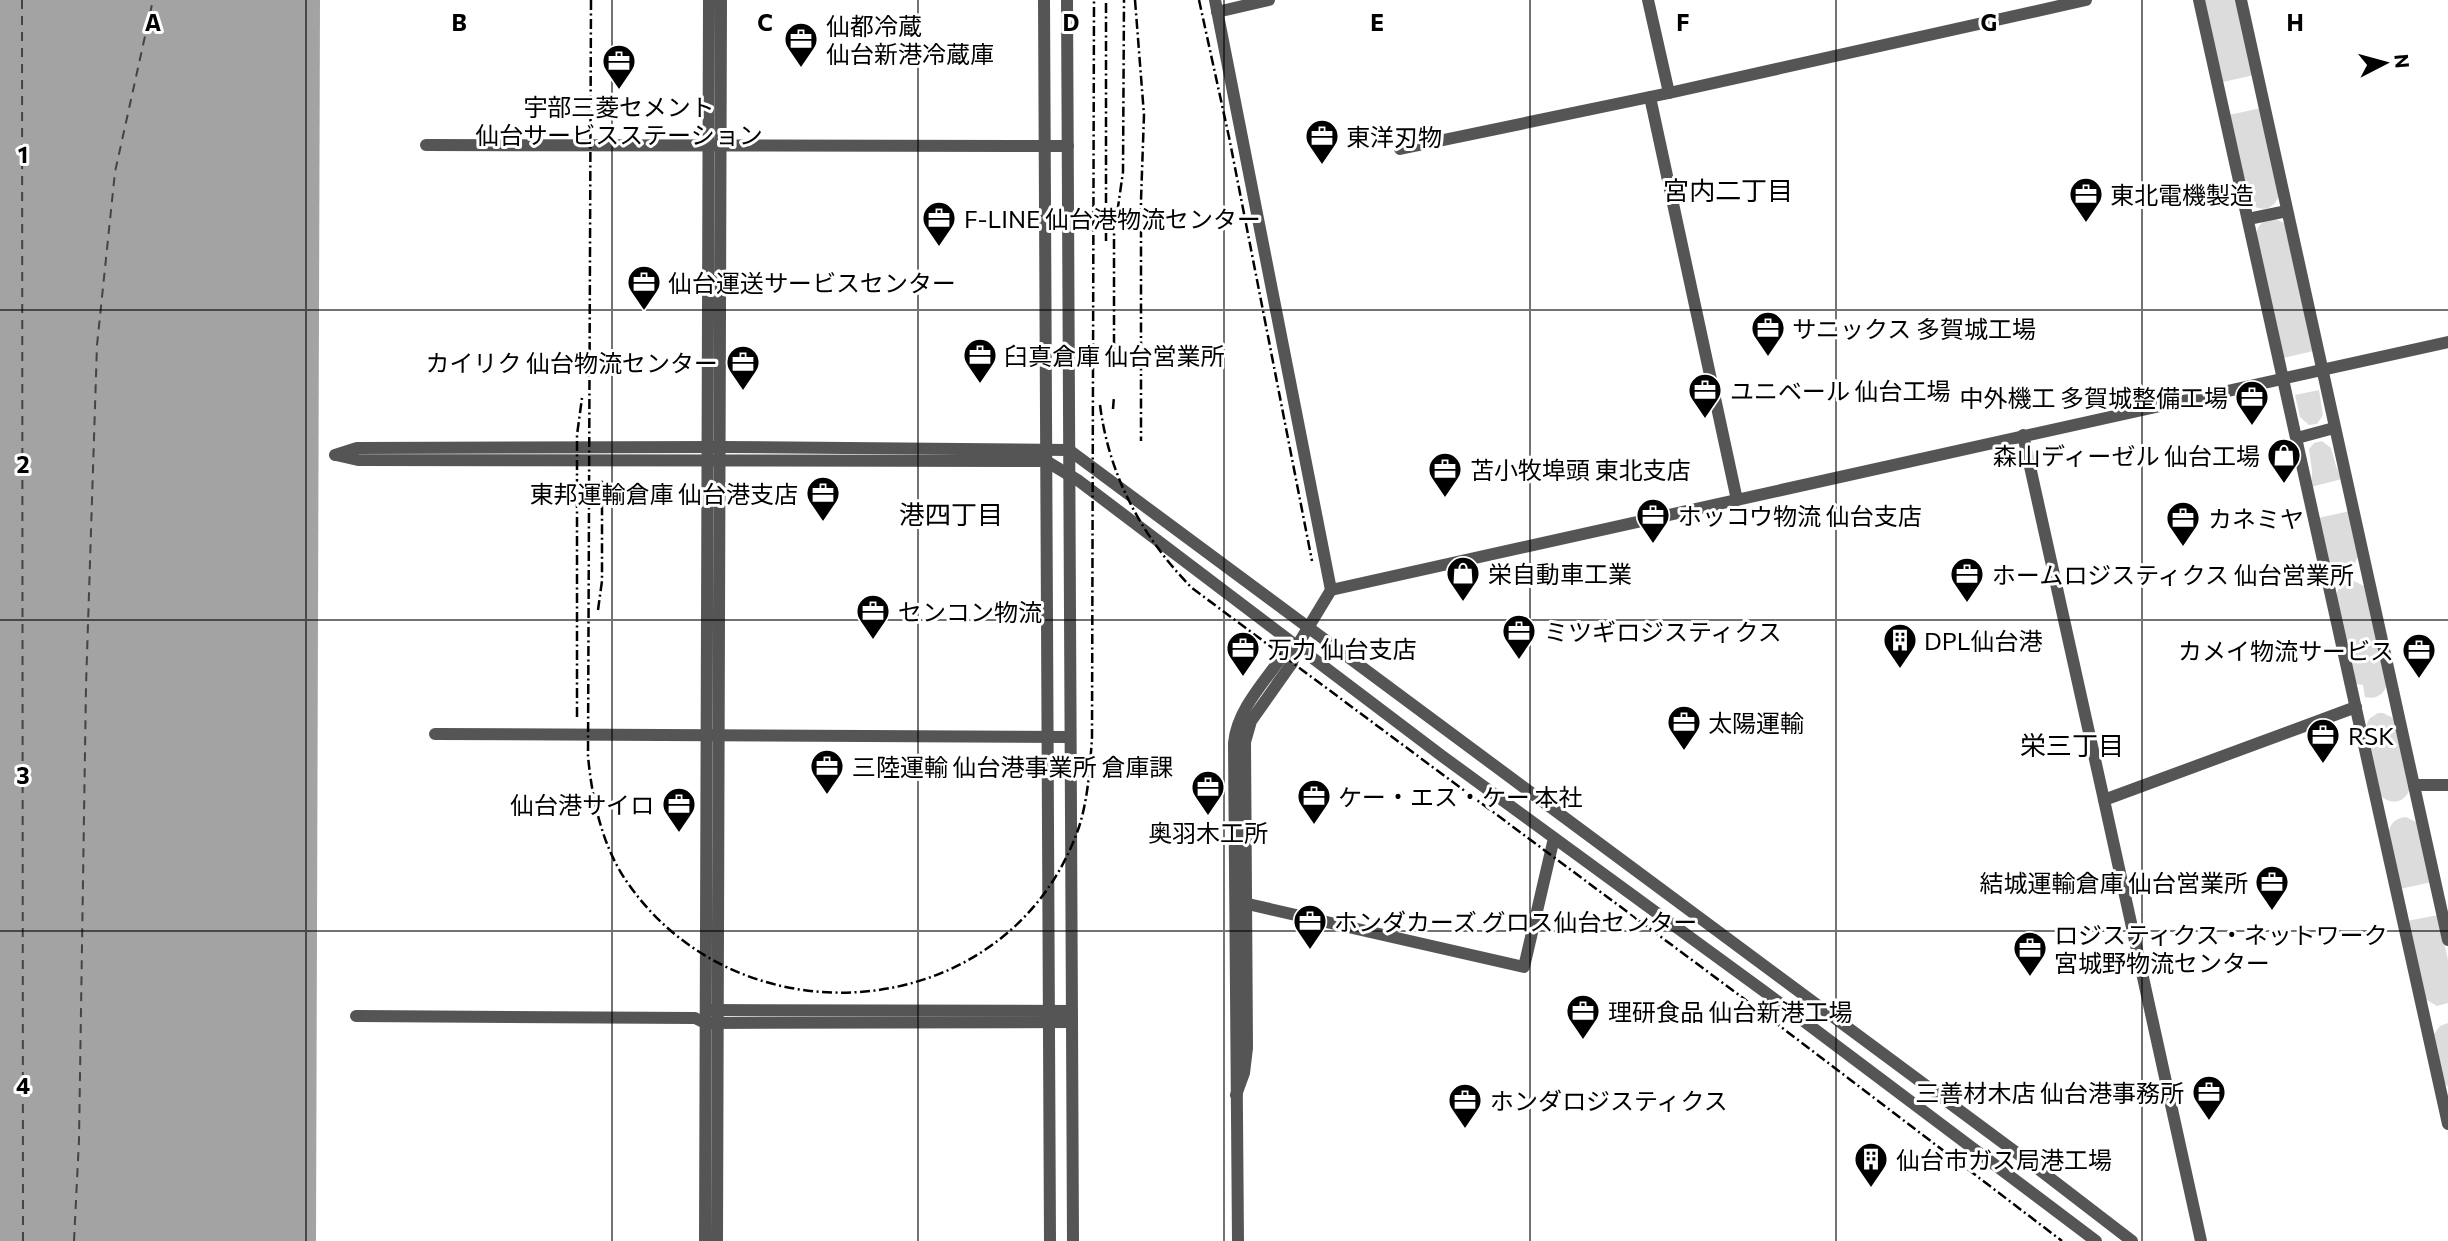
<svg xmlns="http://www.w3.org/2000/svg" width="2448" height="1241" font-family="Commissioner,'Noto Sans JP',sans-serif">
<rect width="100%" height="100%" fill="#fff"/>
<g fill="#dcdcdc">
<polygon points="2204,0 2237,0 2254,75 2223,82"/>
<path d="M 2261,108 L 2279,195 C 2274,210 2261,213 2250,203 L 2229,115 Z"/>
<path d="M 2274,218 L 2284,223 L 2314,351 L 2283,358 L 2256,235 C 2258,223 2263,221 2274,218 Z"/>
<polygon points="2319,390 2323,415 2317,424 2309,425 2300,417 2295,395"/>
<polygon points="2322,441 2331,448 2336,466 2342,479 2311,487 2312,471 2309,449 2314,443"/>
<polygon points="2350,511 2359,555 2353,566 2340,570 2329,562 2318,518"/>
<path d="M 2354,581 L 2364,586 L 2387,684 C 2384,694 2377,700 2365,697 L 2363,685 L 2355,684 L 2336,598 C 2337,587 2343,582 2354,581 Z"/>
<path d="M 2378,713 L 2383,713 L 2393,718 L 2410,788 C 2405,803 2391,806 2380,795 L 2365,729 L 2369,719 Z"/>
<path d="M 2406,817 L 2416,822 L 2432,882 L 2400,889 L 2388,834 C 2390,823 2396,818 2406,817 Z"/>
<polygon points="2438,915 2448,960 2448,1003 2437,1006 2425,999 2407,921"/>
<polygon points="2448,1023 2448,1087 2444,1082 2434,1034 2440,1026"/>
</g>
<polygon fill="#a3a3a3" points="0,0 320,0 316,1241 0,1241"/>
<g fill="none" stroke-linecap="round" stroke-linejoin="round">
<g stroke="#444" stroke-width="2" stroke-dasharray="9 7" stroke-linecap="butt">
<polyline points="22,0 23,1241"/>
<polyline points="74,1241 79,1140 86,686 97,345 115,172 153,0"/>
</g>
<g stroke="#555" stroke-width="12">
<polyline points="1044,0 1050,1241"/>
<polyline points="1215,0 1331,590"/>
<polyline points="1648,0 1669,93"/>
<polyline points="2199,0 2448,1124"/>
<polyline points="2241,0 2448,940"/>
<polyline points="1217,12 1269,0"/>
<polyline points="1650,97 1737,500"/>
<polyline points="426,145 1068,146"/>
<polyline points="1400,149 1669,93 2086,0"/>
<polyline points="2248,219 2287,211"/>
<polyline points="2023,435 2104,800"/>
<polyline points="2297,438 2334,428"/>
<polyline points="335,455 357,448 721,447 1069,450 2037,1168 2132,1241"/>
<polyline points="336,455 358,460 1046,461 1079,481 1442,756 1765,992 2096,1241"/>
<polyline points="435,734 1070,737"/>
<polyline points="2414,785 2448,785"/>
<polyline points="1239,902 1524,967 1554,838"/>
<polyline points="710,1010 1072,1011"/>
<polyline points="356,1016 695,1018 705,1023 1072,1022 1067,0"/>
<polyline points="1072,1022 1073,1241"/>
<polyline points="1236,1095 1244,1073 1247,1048 1245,742 1251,721 1292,663 1297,646 1331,590 2448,342"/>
<polyline points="705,1241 709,0"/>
<polyline points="717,1241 721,0"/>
<path d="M 1238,1241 L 1234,743 C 1237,709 1267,679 1286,651 L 1297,646"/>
<polyline points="2201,1241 2104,800 2356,707"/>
</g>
<g stroke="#000" stroke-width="2.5" stroke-dasharray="10 3.5 2 3.5" stroke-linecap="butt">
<path d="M 591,0 L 588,756 C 592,799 602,846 627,882 C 742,1049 1011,1024 1079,827 C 1088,799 1090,767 1092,738 L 1094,0"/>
<polyline points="1135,0 1144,115 1141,200 1141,441"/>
<polyline points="1199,0 1229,137 1312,561"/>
<polyline points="1106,241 1106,0"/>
<polyline points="1114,363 1114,235 1123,172 1124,0"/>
<path d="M 1100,405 C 1109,476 1142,537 1192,588 L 1739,995 L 2062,1241"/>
<polyline points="1113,409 1114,396"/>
<polyline points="598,610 602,581 602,478"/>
<polyline points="577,717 577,435 582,398"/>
</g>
</g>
<path fill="none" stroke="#000" stroke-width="2" stroke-opacity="0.55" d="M 306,0 L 306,1241M 612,0 L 612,1241M 918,0 L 918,1241M 1224,0 L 1224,1241M 1530,0 L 1530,1241M 1836,0 L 1836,1241M 2142,0 L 2142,1241M 0,310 L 2448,310M 0,620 L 2448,620M 0,931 L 2448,931"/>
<defs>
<symbol id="office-pin" viewBox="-11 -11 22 30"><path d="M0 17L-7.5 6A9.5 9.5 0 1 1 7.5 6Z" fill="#000" stroke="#fff"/><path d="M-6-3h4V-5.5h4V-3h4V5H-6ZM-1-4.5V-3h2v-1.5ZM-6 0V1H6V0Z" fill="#fff"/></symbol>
<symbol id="shop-pin" viewBox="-11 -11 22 30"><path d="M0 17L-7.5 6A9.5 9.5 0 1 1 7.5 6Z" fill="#000" stroke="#fff"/><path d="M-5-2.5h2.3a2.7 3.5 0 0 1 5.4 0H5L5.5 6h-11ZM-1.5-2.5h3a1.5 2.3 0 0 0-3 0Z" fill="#fff"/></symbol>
<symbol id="building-pin" viewBox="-11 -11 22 30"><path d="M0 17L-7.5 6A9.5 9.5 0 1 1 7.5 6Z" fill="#000" stroke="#fff"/><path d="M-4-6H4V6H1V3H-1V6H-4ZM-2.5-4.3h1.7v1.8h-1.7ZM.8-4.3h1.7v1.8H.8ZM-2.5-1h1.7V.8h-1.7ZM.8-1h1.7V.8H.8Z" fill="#fff"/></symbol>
</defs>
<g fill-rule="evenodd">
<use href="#office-pin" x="782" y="20" width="38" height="52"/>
<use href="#office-pin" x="600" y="42" width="38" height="52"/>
<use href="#office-pin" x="1303" y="117" width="38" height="52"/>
<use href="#office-pin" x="2067" y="175" width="38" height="52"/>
<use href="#office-pin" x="920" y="199" width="38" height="52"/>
<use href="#office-pin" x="625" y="263" width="38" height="52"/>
<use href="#office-pin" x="1749" y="309" width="38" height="52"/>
<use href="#office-pin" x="961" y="336" width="38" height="52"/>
<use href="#office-pin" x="724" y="343" width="38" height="52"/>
<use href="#office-pin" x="1686" y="371" width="38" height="52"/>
<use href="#office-pin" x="2233" y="378" width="38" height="52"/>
<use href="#shop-pin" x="2265" y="436" width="38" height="52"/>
<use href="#office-pin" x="1426" y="450" width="38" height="52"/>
<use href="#office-pin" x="804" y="474" width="38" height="52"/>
<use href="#office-pin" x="1634" y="496" width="38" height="52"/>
<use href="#office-pin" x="2164" y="499" width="38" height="52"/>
<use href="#shop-pin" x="1444" y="554" width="38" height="52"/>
<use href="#office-pin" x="1948" y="555" width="38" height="52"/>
<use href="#office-pin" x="854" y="592" width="38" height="52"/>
<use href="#office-pin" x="1500" y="612" width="38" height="52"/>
<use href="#building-pin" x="1881" y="621" width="38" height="52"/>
<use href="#office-pin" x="1224" y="629" width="38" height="52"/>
<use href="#office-pin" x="2400" y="631" width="38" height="52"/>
<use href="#office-pin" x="1665" y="703" width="38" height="52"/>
<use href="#office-pin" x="2304" y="716" width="38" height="52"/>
<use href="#office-pin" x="808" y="747" width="38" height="52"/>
<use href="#office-pin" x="1189" y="768" width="38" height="52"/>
<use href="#office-pin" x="1295" y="777" width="38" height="52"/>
<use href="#office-pin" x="660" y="785" width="38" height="52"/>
<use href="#office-pin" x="2253" y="863" width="38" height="52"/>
<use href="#office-pin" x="1291" y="902" width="38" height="52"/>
<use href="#office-pin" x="2011" y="929" width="38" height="52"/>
<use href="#office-pin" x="1564" y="992" width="38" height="52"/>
<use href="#office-pin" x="2190" y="1073" width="38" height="52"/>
<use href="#office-pin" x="1446" y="1081" width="38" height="52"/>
<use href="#building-pin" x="1852" y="1140" width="38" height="52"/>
</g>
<g text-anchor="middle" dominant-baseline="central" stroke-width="6" stroke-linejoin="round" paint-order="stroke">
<g font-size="24" fill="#000" stroke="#fff" text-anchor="start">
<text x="826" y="25">仙都冷蔵<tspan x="826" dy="28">仙台新港冷蔵庫</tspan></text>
<text x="619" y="106" text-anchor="middle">宇部三菱セメント<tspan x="619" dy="28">仙台サービスステーション</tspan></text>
<text x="1346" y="136">東洋刃物</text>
<text x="2110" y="194">東北電機製造</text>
<text x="964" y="218">F-LINE 仙台港物流センター</text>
<text x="668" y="282">仙台運送サービスセンター</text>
<text x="1792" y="328">サニックス 多賀城工場</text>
<text x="1004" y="355">臼真倉庫 仙台営業所</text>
<text x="718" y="362" text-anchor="end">カイリク 仙台物流センター</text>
<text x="1730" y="390">ユニベール 仙台工場</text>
<text x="2228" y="397" text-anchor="end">中外機工 多賀城整備工場</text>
<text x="2260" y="455" text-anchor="end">森山ディーゼル 仙台工場</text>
<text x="1470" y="469">苫小牧埠頭 東北支店</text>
<text x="798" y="493" text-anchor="end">東邦運輸倉庫 仙台港支店</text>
<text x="1678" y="515">ホッコウ物流 仙台支店</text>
<text x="2208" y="518">カネミヤ</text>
<text x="1488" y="573">栄自動車工業</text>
<text x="1992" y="574">ホームロジスティクス 仙台営業所</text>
<text x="898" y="611">センコン物流</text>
<text x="1544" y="631">ミツギロジスティクス</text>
<text x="1924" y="640">DPL仙台港</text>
<text x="1268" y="648">万力 仙台支店</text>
<text x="2394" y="650" text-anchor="end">カメイ物流サービス</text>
<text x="1708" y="722">太陽運輸</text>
<text x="2348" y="735">RSK</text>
<text x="852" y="766">三陸運輸 仙台港事業所 倉庫課</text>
<text x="1338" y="796">ケー・エス・ケー 本社</text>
<text x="654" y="804" text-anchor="end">仙台港サイロ</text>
<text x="1208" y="832" text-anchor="middle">奥羽木工所</text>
<text x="2248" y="882" text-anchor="end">結城運輸倉庫 仙台営業所</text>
<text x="1334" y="921">ホンダカーズ グロス仙台センター</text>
<text x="2054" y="934">ロジスティクス・ネットワーク<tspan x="2054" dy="28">宮城野物流センター</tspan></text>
<text x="1608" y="1011">理研食品 仙台新港工場</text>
<text x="2184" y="1092" text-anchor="end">三善材木店 仙台港事務所</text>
<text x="1490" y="1100">ホンダロジスティクス</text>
<text x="1896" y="1159">仙台市ガス局港工場</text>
</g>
<g font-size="26" fill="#000" stroke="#fff">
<text x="1728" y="189">宮内二丁目</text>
<text x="951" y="513">港四丁目</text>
<text x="2072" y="744">栄三丁目</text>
</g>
</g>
<g font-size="23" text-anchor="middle" font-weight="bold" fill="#000" stroke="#fff" stroke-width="6" stroke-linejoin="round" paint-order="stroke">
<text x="153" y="31">A</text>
<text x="459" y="31">B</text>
<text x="765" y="31">C</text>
<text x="1071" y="31">D</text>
<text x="1377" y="31">E</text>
<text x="1683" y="31">F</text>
<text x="1989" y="31">G</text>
<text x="2295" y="31">H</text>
<text x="23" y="163">1</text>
<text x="23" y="473">2</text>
<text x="23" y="784">3</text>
<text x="23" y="1094">4</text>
</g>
<g transform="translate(2385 63) rotate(84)" stroke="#ffffff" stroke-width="5" paint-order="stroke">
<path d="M0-5L12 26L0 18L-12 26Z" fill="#000000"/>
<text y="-10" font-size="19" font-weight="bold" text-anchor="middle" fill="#000000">N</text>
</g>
</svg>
